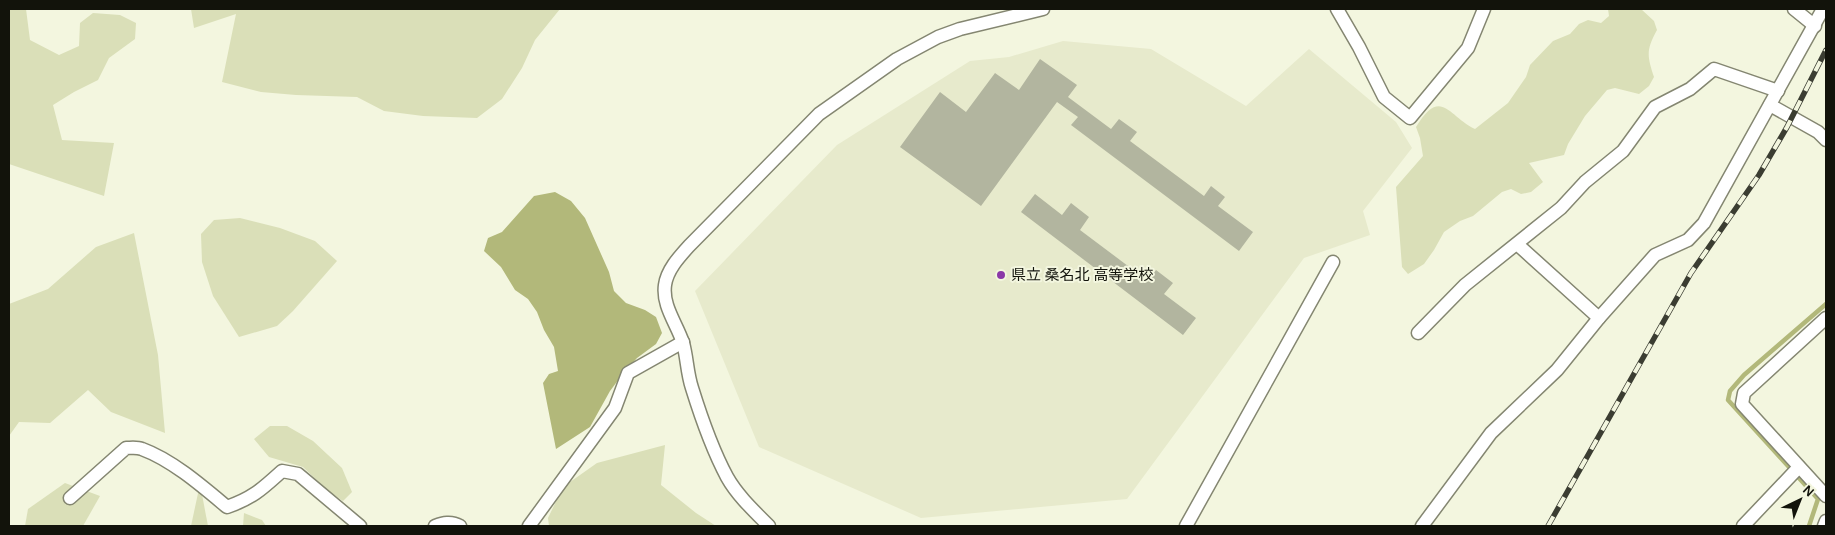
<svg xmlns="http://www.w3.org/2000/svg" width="1835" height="535" font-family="Karla,'Noto Sans JP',sans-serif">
<rect width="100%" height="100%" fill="#f3f6df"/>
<polygon fill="#e7eacc" points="1063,41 1151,49 1246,106 1309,49 1396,122 1412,148 1363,211 1370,235 1304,258 1127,499 921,518 759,447 695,291 837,145 970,61 1009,57"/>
<g fill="#dadfb8">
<polygon points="9,9 26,9 30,40 59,55 79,46 80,23 93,13 120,15 136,23 135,39 109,58 98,80 74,92 53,105 62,140 114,143 104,196 9,164"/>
<polygon points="191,9 560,9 535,40 522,68 502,99 477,118 423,116 384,111 357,97 296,95 261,92 222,82 236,14 194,28"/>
<path d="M 1608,9 L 1641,9 L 1654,21 L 1657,30 C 1646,50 1647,56 1654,77 L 1649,86 L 1639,94 L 1615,88 L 1607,90 L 1585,116 L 1568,144 L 1564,155 L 1529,163 L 1543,182 L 1531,192 L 1521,194 L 1511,189 L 1502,192 L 1473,216 L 1460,221 L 1444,232 L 1434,250 L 1424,264 L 1408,274 L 1402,267 L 1396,187 L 1423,156 L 1420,138 L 1416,127 C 1441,86 1448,116 1475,129 L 1508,103 L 1526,77 L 1530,65 L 1553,41 L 1570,34 L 1579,24 L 1588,20 L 1601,23 L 1609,16 Z"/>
<polygon points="240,218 280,228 315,241 337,261 293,311 277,326 239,337 213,296 202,262 201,234 214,220"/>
<polygon points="134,233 158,355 165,433 111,412 88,390 50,423 19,422 9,436 9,304 48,289 96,247"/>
<polygon points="270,426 287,426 313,441 342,468 352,492 343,501 327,490 303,467 269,457 254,439"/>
<polygon points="665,445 661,485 696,513 716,526 549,526 548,518 563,487 597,463"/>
<polygon points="65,483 100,496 83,526 25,526 28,509"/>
<polygon points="200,484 208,526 191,526"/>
<polygon points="244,513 262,520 266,526 243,526"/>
</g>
<polygon fill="#b2b87a" points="555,192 571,201 585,218 609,272 614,291 626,303 645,310 656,317 662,333 656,344 637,358 622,375 610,391 590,427 556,449 543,383 549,374 558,371 554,347 544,330 537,312 528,299 515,290 501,267 484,251 488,238 502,232 534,196"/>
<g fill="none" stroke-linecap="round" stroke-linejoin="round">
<polyline stroke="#b2b87a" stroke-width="4.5" points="1809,526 1818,499 1728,400 1730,391 1744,375 1826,304"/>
</g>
<g fill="#b2b59f">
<polygon points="1040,59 1077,85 1068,97 1111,129 1119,119 1137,132 1130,141 1204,196 1211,186 1225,197 1218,206 1253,232 1239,251 1071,125 1078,117 1057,102 981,206 900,147 940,92 966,112 995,73 1019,90"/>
<polygon points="1035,194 1062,215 1071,203 1089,217 1080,230 1148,281 1156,270 1173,283 1164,294 1196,318 1183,335 1021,212"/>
</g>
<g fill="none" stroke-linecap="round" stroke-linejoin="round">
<defs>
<g id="minor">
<polyline points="1337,9 1359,47 1384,97 1410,118 1468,48 1484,9"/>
<polyline points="1794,9 1815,26"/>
<polyline points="1770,105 1818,132 1826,140"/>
<polyline points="1517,244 1599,318"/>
<polyline points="1826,318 1744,393 1742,404 1826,496"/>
<polyline points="1418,333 1465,285 1561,208 1585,182 1623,151 1655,107 1690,89 1714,69 1778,91"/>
<path d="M 70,498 L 126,448 C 131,448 137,447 142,449 C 172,460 202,486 227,507 C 253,498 262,489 282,471 L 298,474 L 360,526"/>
<path d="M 435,526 C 443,523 451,521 460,526"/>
<polyline points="529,526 615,408 628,373 683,342"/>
<path d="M 769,526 C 754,511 737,495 727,477 C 712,449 701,417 692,388 C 687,373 687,357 683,343 C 677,324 662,306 665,285 C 667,270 679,257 689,246 L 819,114 L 897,59 L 938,37 L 960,29 L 1043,9"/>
<polyline points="1186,526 1333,262"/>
<polyline points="1422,526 1491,433 1557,370 1599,318 1655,255 1688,240 1704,223 1823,9"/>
<polyline points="1743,526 1799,467"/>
<polyline points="1824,526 1826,521"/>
</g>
</defs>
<use href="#minor" stroke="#848671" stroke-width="15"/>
<use href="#minor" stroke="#fff" stroke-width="12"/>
<defs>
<polyline id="rail" points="1548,526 1691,273 1759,175 1787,127 1826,50"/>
</defs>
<use href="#rail" stroke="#3b3d32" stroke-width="5.5"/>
<use href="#rail" stroke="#f3f6df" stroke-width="4" stroke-dasharray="11" stroke-linecap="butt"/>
</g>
<circle fill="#8a38a7" stroke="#f3f6df" stroke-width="2" cx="1001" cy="275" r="5"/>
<g text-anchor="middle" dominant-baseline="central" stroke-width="4" stroke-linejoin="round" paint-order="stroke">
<g font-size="15" fill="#12130b" stroke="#f3f6df" text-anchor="start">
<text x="1011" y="275">県立 桑名北 高等学校</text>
</g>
</g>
<rect width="1835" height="535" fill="none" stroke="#12130b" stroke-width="20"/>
<g transform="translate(1800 500) rotate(43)" stroke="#f3f6df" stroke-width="4" paint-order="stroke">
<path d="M0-4L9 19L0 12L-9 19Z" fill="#12130b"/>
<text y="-8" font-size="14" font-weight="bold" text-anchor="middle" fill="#12130b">N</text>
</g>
</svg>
